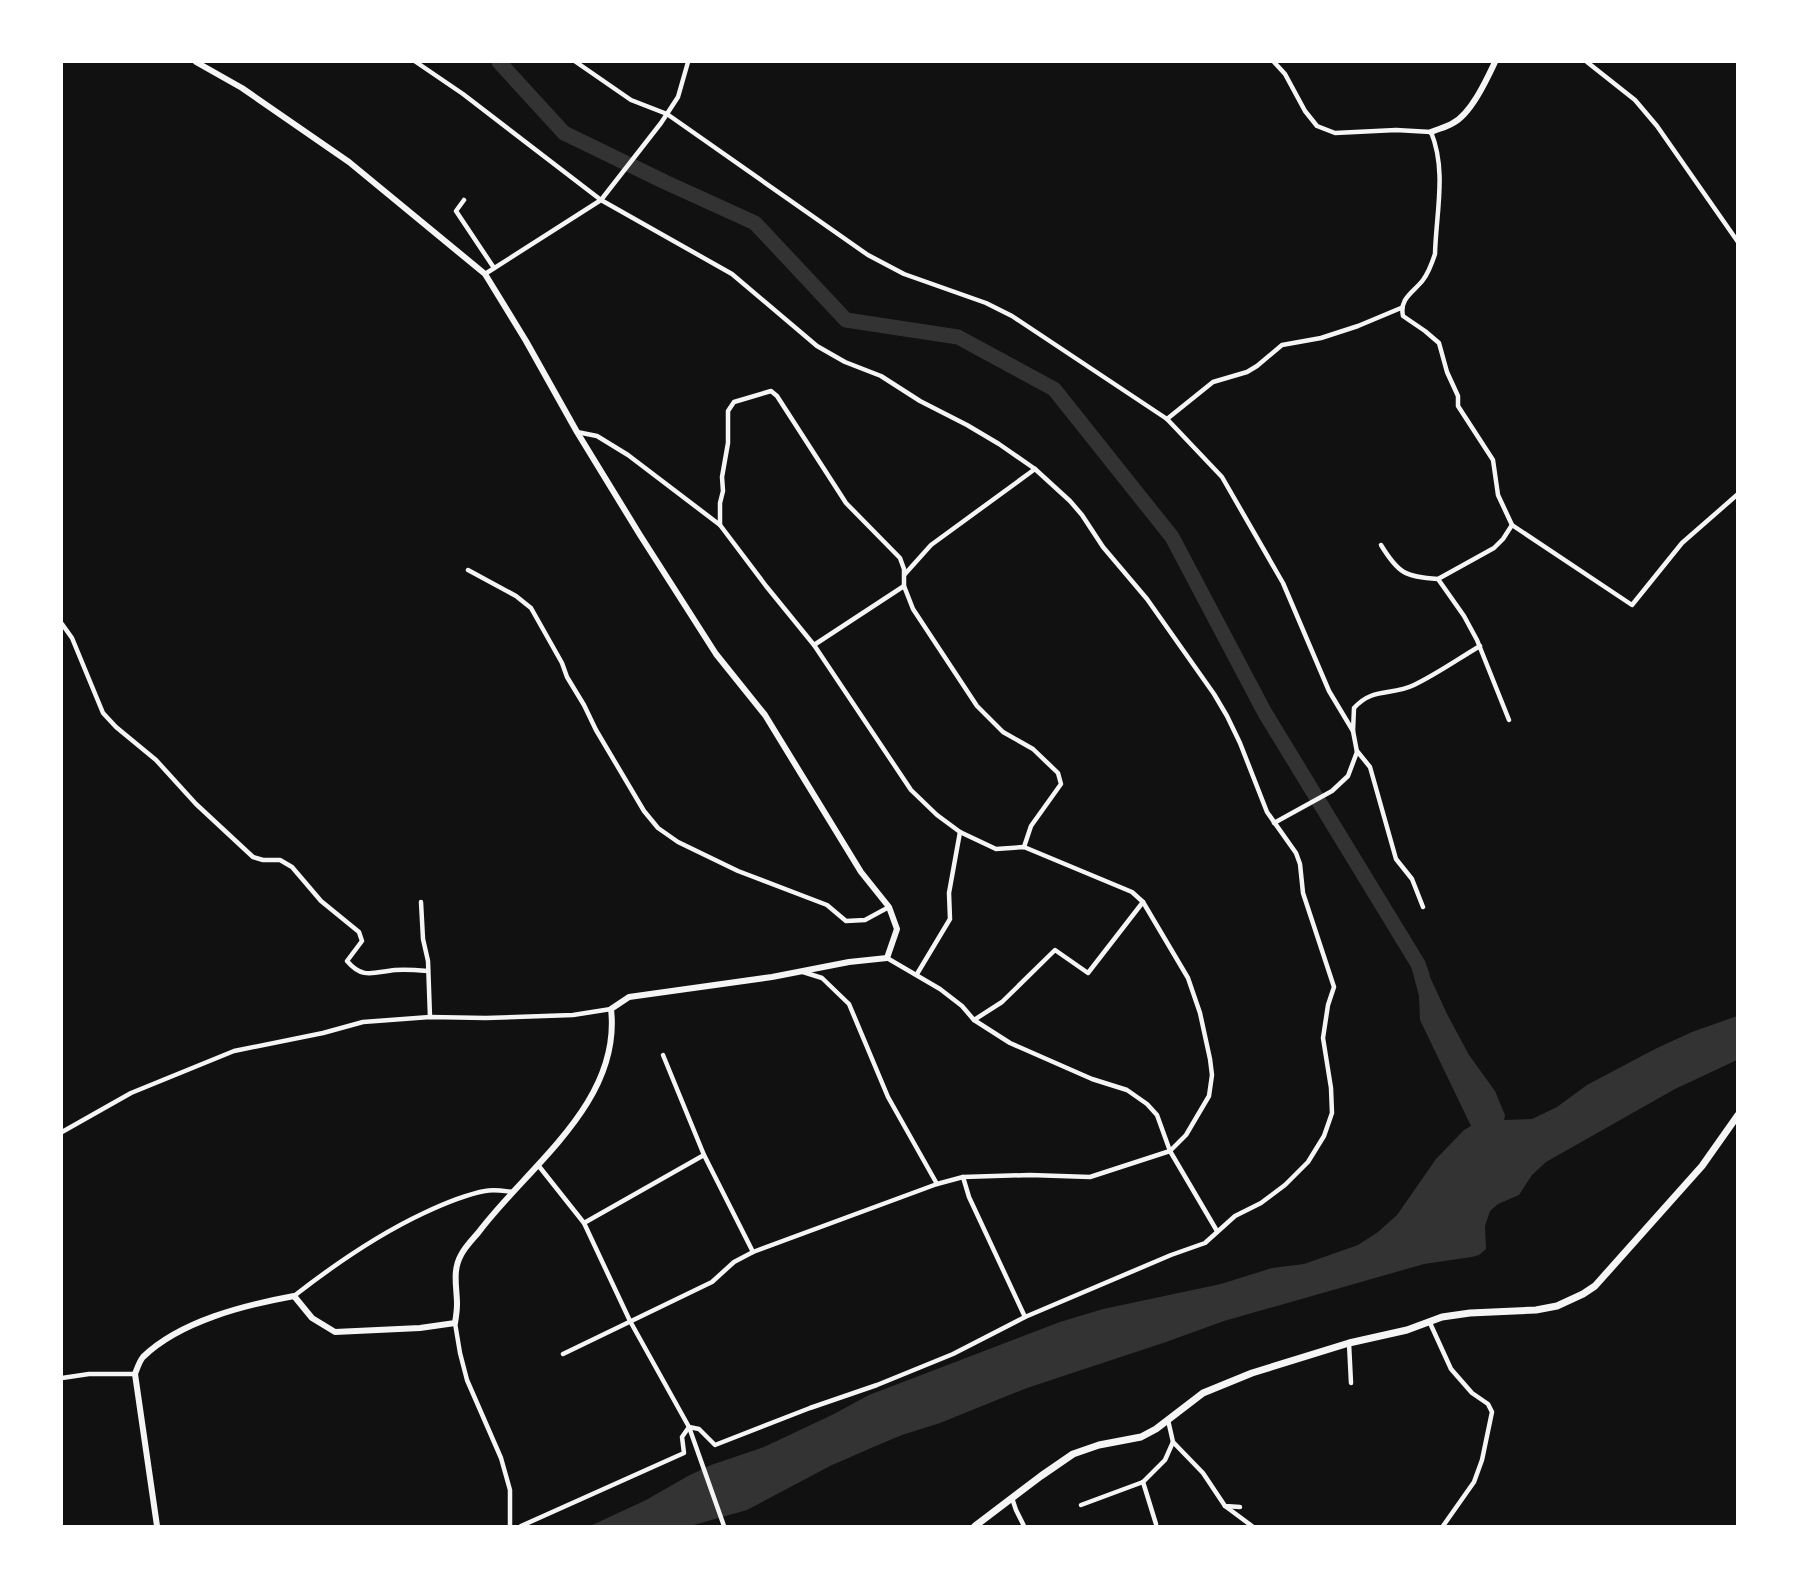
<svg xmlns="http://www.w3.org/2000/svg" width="1799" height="1588" font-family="Overpass,sans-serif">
<rect width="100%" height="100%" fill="#111"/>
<polygon fill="#333" points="1419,953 1447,1014 1469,1055 1495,1091 1505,1115 1504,1120 1532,1119 1557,1107 1587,1085 1655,1049 1692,1032 1737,1016 1737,1060 1675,1089 1546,1162 1532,1175 1519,1195 1498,1204 1490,1211 1485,1226 1486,1249 1479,1255 1472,1257 1424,1264 1224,1321 1166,1342 1027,1388 940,1423 902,1435 878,1445 830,1466 747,1510 690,1526 590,1526 646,1500 688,1476 711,1465 764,1447 832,1415 869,1395 1060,1322 1103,1309 1221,1284 1272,1268 1304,1264 1358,1245 1378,1232 1397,1215 1436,1159 1464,1130 1471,1126 1420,1020 1419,996 1410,962 1413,956"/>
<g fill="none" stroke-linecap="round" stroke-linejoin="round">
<polyline stroke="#333" stroke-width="15" points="499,62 564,133 665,182 755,223 846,320 958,337 1054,389 1172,537 1265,713 1418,964 1422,975"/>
<g stroke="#f5f5f5" stroke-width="4.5">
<polyline points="416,62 463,94 601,200 732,274 817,346 845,362 881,376 920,401 967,425 999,444 1035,469 1070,501 1082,515 1103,547 1147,599 1214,694 1227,716 1240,743 1267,812 1296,853 1300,864 1303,893 1334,987 1328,1005 1323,1038 1331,1088 1332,1113 1324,1136 1308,1162 1285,1185 1261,1203 1235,1216 1205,1243 1171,1255 1025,1317 953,1354 877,1385 810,1408 715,1445 699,1429 689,1427 682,1437 684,1453 521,1526"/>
<polyline points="576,62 631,100 667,114 868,255 904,274 986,303 1012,316 1167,419 1222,477 1283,583 1329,691 1353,731"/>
<path d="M 1274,62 L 1285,74 L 1305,111 L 1317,126 L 1335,133 L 1396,130 L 1431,132 C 1447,171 1436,213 1435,254 C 1432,263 1429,272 1423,280 C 1414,292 1399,298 1403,316 L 1425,331 L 1439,343 L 1447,372 L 1458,396 L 1458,406 L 1493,460 L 1498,495 L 1512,525 L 1503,539 L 1494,548 L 1438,579 L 1464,616 L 1477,640 L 1509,720"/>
<polyline points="1587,62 1635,100 1657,126 1738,242"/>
<polyline points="464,200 456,211 494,268"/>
<polyline points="485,274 601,200 661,123 678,97 688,62"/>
<polyline points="1167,419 1213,382 1247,372 1257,366 1282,345 1321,338 1358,326 1401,308"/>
<polyline points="720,525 720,503 723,491 722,477 728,443 728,411 734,402 771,391 777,396 846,503 900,558 904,569 904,586 913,609 977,706 1003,732 1033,749 1058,773 1061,784 1031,826 1024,847"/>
<polyline points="1512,525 1632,605 1682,543 1738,494"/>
<path d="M 1381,545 C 1398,573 1405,577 1438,579"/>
<polyline points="468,570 516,596 531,608 562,663 567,677 584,705 596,730 644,811 658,828 678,842 738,871 827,905 846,921 865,920 889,907"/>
<polyline points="905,574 931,545 1035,469"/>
<path d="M 62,624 L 72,638 L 103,713 L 116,727 L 156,760 L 196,804 L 253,857 L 263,860 L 280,860 L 292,867 L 321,901 L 359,932 L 362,941 L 347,961 C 363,980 374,972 395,970 C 406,969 417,970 428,971"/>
<polyline points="814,645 904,586"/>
<polyline points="1357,751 1370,767 1396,859 1412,879 1423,907"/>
<path d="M 1274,823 L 1332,791 L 1348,776 L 1357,752 L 1353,731 L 1354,708 C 1373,687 1391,696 1414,685 C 1437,674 1458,659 1480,646"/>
<polyline points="421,902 423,939 428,961 430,1017"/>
<polyline points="887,958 940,989 962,1006 974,1020 1010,1043 1092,1079 1127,1090 1147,1104 1157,1115 1170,1151 1217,1231"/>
<polyline points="803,972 822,978 849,1004 888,1097 937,1184"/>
<polyline points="917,974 950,919 949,893 960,832"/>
<polyline points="974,1020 1002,1002 1055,950 1088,973 1143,902"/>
<polyline points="663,1055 704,1155 753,1252"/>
<polyline points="62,1132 131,1093 234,1051 323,1033 363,1022 430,1017 486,1018 573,1015 611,1009"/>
<polyline points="538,1165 584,1223 630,1321 689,1427 724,1526"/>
<polyline points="963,1177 969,1197 1025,1317"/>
<polyline points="584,1223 704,1155"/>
<path d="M 294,1296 C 335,1264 377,1235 424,1213 C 443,1204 464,1195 485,1191 C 494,1189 504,1191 513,1192"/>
<polyline points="455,1323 460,1353 467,1380 501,1458 510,1490 510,1526"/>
<polyline points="1430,1323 1451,1369 1472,1393 1488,1404 1492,1412 1482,1460 1474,1482 1443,1526"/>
<polyline points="1349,1343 1351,1383"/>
<polyline points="563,1354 712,1282 734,1262 753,1252 937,1184 963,1177 1030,1175 1090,1177 1170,1151 1186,1135 1209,1096 1212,1075 1210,1059 1200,1013 1188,978 1143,902 1132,892 1024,847 996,849 960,832 937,815 911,790 814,645 766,586 720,525 628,455 597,436 577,432"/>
<polyline points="62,1378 89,1374 135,1374"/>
<polyline points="1168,1420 1173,1442 1203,1473 1225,1506 1240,1507"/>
<polyline points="1143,1482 1156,1524"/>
<polyline points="1012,1498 1016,1510 1024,1526"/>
<polyline points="1081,1505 1143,1482 1165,1460 1173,1442"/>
<polyline points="1225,1506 1252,1526"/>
</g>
<g stroke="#f5f5f5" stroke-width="6">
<path d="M 1431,132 C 1438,129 1447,127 1453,123 C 1471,114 1487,79 1495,62"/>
<path d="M 157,1526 L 135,1374 C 137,1369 139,1362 143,1357 C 180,1321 245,1305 294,1296 L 312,1318 L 335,1332 L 420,1328 L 455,1323 C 456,1317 457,1310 457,1304 C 457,1288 452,1271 461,1255 C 465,1247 472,1240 478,1233 C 527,1167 622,1103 611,1009 L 629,997 L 772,977 L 849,962 L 887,958 L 897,929 L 889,907 L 861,872 L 765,715 L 716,654 L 640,535 L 577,432 L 526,341 L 485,274 L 349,162 L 242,88 L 196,62"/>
</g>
<polyline stroke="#f5f5f5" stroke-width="7" points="975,1526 1041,1476 1073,1454 1099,1445 1141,1437 1156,1429 1203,1393 1252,1373 1349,1343 1407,1330 1442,1317 1470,1313 1536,1310 1557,1306 1583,1294 1595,1286 1702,1166 1738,1115"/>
</g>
<rect width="1799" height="1588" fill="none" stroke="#ffffff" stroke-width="126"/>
</svg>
